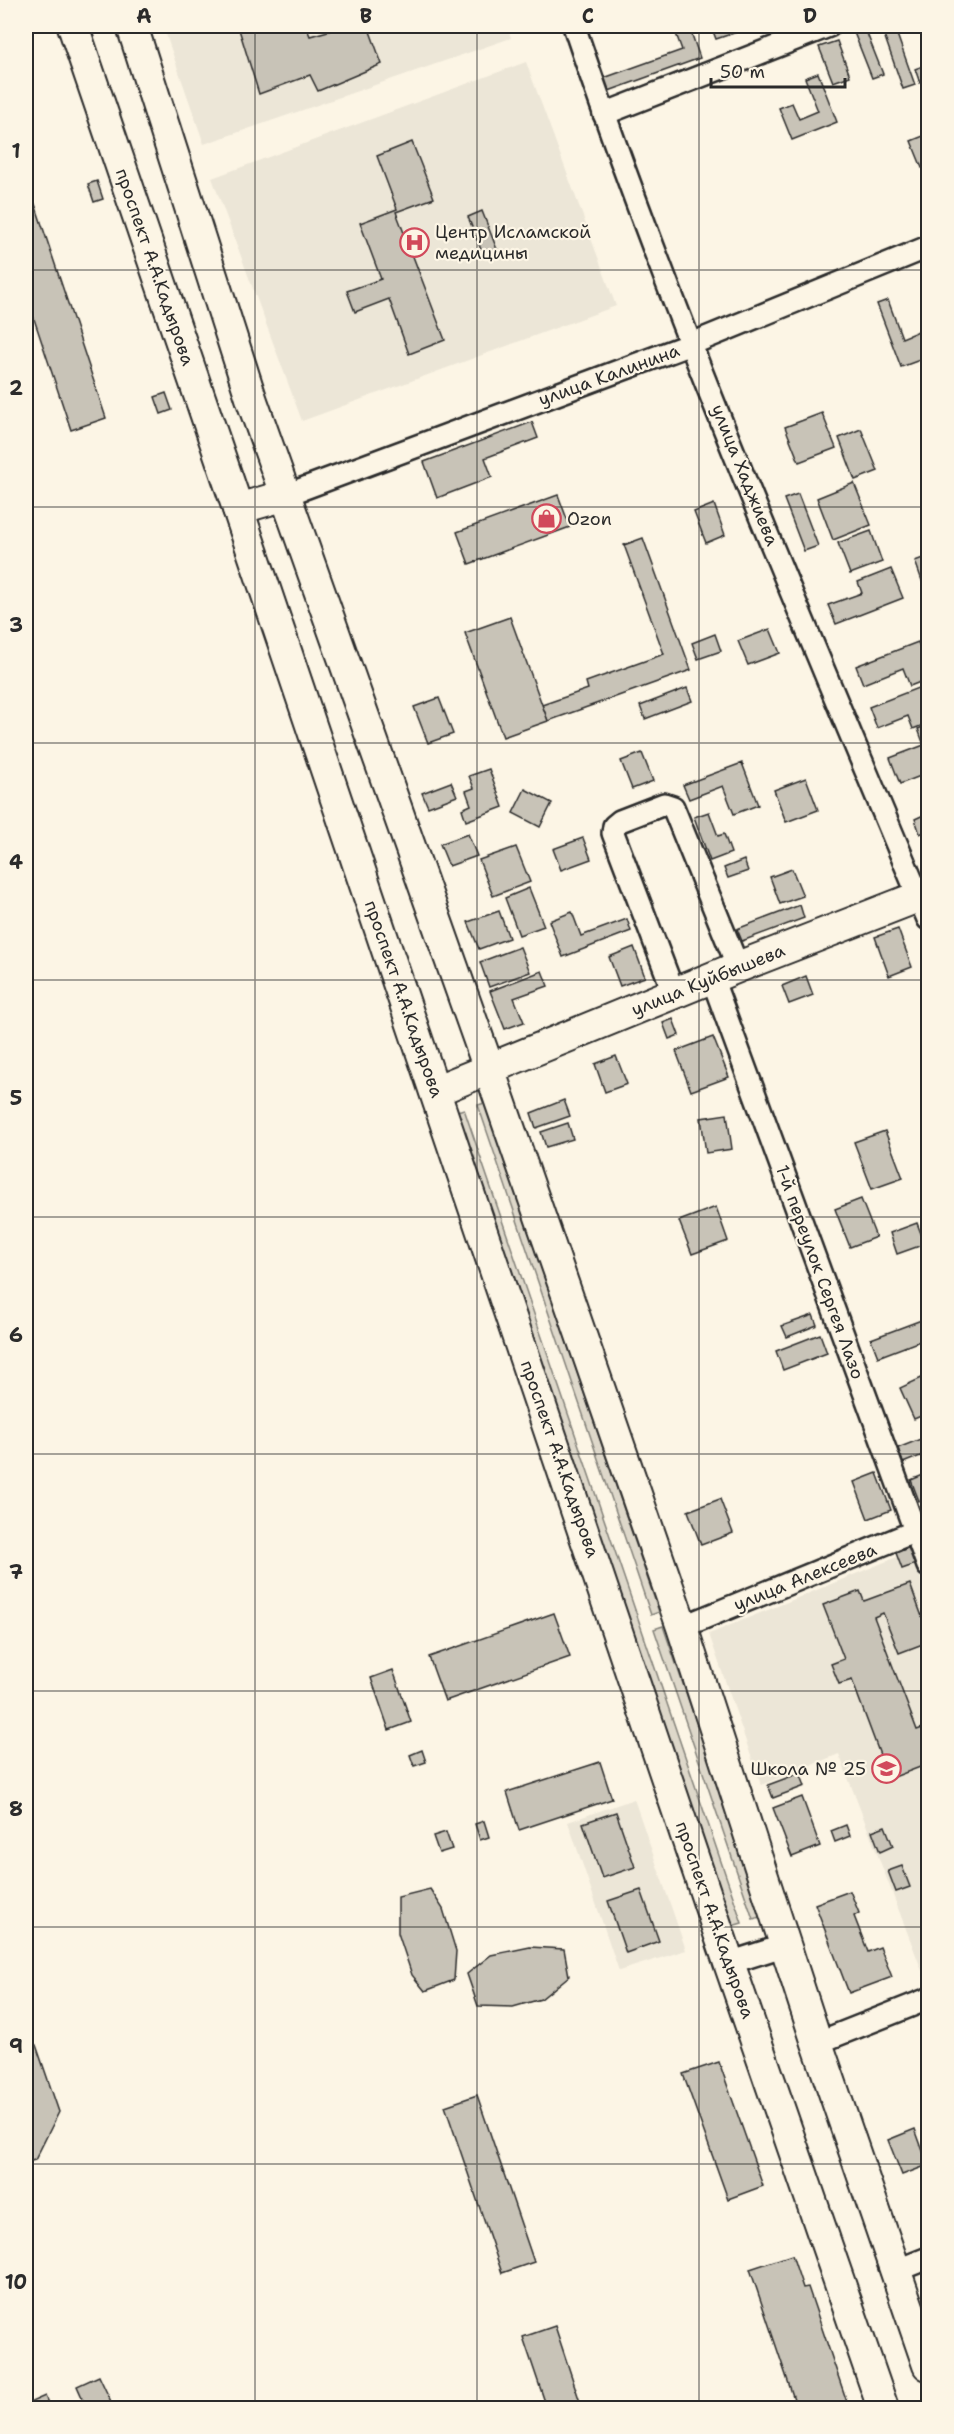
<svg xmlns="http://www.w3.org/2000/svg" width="954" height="2434" font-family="'Shantell Sans',sans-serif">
<rect width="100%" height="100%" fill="#fcf5e5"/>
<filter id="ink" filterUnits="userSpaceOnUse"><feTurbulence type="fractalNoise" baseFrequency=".0167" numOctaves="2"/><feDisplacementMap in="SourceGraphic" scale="12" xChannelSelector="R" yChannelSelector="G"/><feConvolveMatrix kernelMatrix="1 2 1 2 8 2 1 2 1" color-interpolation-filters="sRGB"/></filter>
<g filter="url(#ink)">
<g fill="#ece6d7">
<polygon points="163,26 507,26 511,38 204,144"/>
<polygon points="526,62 616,306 302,421 212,178"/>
<polygon points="910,1547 928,1599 928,1975 924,1976 839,1754 761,1785 709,1634 897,1557 896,1553"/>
<polygon points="634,1799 686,1950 619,1971 568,1822"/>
</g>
<g fill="#ded8ca" stroke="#84827a" stroke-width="1.5">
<polygon points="485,1103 659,1612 651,1615 478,1105"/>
<polygon points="464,1109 742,1923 732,1926 454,1112"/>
<polygon points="663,1626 763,1916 753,1919 654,1629"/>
</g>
<g fill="#c8c3b7" stroke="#2b2b2b" stroke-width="1.5">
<polygon points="238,26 306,26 310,36 346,26 368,26 382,64 318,91 310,75 259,94"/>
<polygon points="689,26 700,58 606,92 601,79 682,50 675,31"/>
<polygon points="711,26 735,26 737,32 716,39"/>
<polygon points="864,26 883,74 872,78 853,30"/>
<polygon points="881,26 894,26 915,85 903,89"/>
<polygon points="837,41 850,76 833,82 819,47"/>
<polygon points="928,64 928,80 920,83 915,69"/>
<polygon points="818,73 837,122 792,140 779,108 792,103 799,119 818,111 805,78"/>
<polygon points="928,134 928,165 922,168 911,141"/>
<polygon points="412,142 434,198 396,212 445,340 409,354 389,299 355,312 347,291 381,279 360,223 397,209 377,156"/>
<polygon points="97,181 103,199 94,202 88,184"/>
<polygon points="35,204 106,418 71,430 26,295 26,208"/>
<polygon points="482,211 498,252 484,257 468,217"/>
<polygon points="888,300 902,338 926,328 928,334 928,357 901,367 877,304"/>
<polygon points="166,393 172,410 161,414 155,397"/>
<polygon points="822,413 836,448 799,462 785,427"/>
<polygon points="532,422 538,438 485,458 492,477 437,498 424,462"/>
<polygon points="861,429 878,471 855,480 839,438"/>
<polygon points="854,483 871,525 833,540 817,498"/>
<polygon points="798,494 818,546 804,551 784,499"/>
<polygon points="558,495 570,527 469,564 457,532"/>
<polygon points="714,504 725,535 706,543 694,512"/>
<polygon points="871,531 882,562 850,574 838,543"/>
<polygon points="643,538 691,670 548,721 542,705 588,689 586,682 664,654 624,545"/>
<polygon points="928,556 928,591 926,592 915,561"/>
<polygon points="891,569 903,598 836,624 828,605 862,593 858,582"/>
<polygon points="510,617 548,721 503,737 465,633"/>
<polygon points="770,629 780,653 748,665 738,641"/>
<polygon points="715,634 721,651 698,659 692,643"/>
<polygon points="918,642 928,669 928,679 910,686 903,668 863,684 856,666"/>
<polygon points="928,684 928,723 913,729 908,716 877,728 869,707"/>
<polygon points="687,688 692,701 645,719 640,706"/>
<polygon points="439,698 453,734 428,743 414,707"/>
<polygon points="928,725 928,773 900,784 890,758 924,745 918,729"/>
<polygon points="642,753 653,781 632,789 621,761"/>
<polygon points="742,763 758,805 734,814 723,786 689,799 683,785"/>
<polygon points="489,769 503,807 466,821 462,809 471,805 466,791 474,788 469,776"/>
<polygon points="806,778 818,810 786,822 774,790"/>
<polygon points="451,782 457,796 428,807 422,793"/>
<polygon points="525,789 552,803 540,827 513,813"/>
<polygon points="709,812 718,836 724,834 731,853 710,861 694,817"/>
<polygon points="928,813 928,830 920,834 915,819"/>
<polygon points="468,834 477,856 449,866 440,844"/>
<polygon points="583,838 591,859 561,870 553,849"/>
<polygon points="516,847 530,882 493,896 479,860"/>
<polygon points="744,860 748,871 728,878 724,868"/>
<polygon points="792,869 803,896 780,904 770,877"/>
<polygon points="529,888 544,926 519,935 505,898"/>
<polygon points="800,905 804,918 742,941 737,929"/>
<polygon points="499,911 509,938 479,949 468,922"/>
<polygon points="572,912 581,936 627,919 631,931 563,957 549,921"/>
<polygon points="898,929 912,967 889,976 875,937"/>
<polygon points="520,947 530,972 489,987 480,962"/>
<polygon points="634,947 645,977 620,986 609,957"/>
<polygon points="542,971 548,986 514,998 524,1022 505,1029 490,991"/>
<polygon points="806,976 813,995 789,1004 782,986"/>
<polygon points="673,1019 679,1035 669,1039 663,1023"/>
<polygon points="713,1037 729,1077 691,1091 676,1051"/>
<polygon points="616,1056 627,1084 605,1092 595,1064"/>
<polygon points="564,1100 570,1116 536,1128 531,1113"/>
<polygon points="727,1114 732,1149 706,1153 701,1118"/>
<polygon points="568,1123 573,1139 546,1147 541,1132"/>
<polygon points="885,1131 903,1178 872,1189 854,1142"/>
<polygon points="861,1199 876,1237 850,1247 835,1209"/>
<polygon points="716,1207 728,1241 692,1254 679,1221"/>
<polygon points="917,1223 925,1244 897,1254 890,1233"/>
<polygon points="813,1315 817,1325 787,1337 782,1326"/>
<polygon points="924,1319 928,1331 928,1338 878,1357 871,1339"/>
<polygon points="820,1334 827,1353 783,1370 776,1351"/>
<polygon points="928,1375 928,1413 914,1419 900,1388"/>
<polygon points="928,1436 928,1453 903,1463 898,1448"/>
<polygon points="877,1473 891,1510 868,1519 854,1482"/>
<polygon points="928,1473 928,1497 919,1501 911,1480"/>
<polygon points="720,1499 733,1533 701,1545 688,1511"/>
<polygon points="910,1547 916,1564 902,1569 896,1553"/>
<polygon points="910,1584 928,1633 928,1642 899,1653 883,1613 874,1617 917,1730 928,1726 928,1764 889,1779 852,1680 839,1684 831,1664 844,1659 823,1605 860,1591 864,1601"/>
<polygon points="554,1613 570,1657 445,1701 429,1657"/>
<polygon points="393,1670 411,1722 389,1730 371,1678"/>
<polygon points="422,1750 426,1762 414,1766 410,1755"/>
<polygon points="600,1762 612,1799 519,1830 507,1792"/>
<polygon points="800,1773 805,1786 773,1798 768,1785"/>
<polygon points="802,1797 820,1846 792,1857 773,1808"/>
<polygon points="616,1812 635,1867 602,1878 583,1823"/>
<polygon points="484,1821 489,1837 480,1840 475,1824"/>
<polygon points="846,1825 850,1836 835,1842 831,1831"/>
<polygon points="885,1826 893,1846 880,1852 872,1831"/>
<polygon points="446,1832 452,1849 439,1853 433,1836"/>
<polygon points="902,1866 910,1887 896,1892 888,1871"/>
<polygon points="430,1889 443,1909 456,1951 454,1980 425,1991 412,1975 398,1933 398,1897"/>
<polygon points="641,1890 659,1941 626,1953 608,1901"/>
<polygon points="850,1891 859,1913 854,1916 868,1952 880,1947 892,1977 849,1993 815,1904"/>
<polygon points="530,1947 564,1949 569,1976 541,1999 513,2007 478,2006 467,1974 491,1955"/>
<polygon points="26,2038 36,2045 59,2112 35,2160 26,2162"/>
<polygon points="719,2062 763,2186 728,2199 683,2074"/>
<polygon points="477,2095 534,2262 502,2273 445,2106"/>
<polygon points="915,2129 928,2165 902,2175 888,2140"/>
<polygon points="792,2255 803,2288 808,2287 849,2408 797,2408 750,2269"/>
<polygon points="555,2326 582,2408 547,2408 523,2337"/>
<polygon points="99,2376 114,2408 76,2408 85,2404 77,2386"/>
<polygon points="45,2396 50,2408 32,2408 29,2403"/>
</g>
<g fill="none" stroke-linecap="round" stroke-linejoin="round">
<defs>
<g id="street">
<path d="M 574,26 C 676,329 805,624 928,919"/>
<polyline points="604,114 829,26"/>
<polyline points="286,495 691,344 928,247"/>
<polyline points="712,978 928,1566"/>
<polyline points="674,993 613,833 614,826 620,821 664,804 673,807 738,967"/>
<polyline points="682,1627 928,1526"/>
<polyline points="729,1963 786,1945"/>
<polyline points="817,2043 928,1999"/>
<polyline points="895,2271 928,2258"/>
</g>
<g id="secondary">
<polyline points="73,26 238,509 286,495"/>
<polyline points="132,26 252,401 489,1069 682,1627 817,2043 928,2365"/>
<polyline points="238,509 729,1963 883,2408"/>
<polyline points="435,1091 738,967 928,893"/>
</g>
</defs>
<use href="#street" stroke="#2b2b2b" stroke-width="26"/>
<use href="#secondary" stroke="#2b2b2b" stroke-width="34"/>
<use href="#street" stroke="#fcf5e5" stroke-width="21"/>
<use href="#secondary" stroke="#fcf5e5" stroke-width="30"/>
</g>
</g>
<path fill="none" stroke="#2b2b2b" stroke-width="1.5" stroke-opacity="0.55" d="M 255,26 L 255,2408M 477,26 L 477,2408M 699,26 L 699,2408M 26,270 L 928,270M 26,507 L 928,507M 26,743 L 928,743M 26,980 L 928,980M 26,1217 L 928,1217M 26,1454 L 928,1454M 26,1691 L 928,1691M 26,1927 L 928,1927M 26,2164 L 928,2164"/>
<defs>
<symbol id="hospital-ring" viewBox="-11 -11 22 22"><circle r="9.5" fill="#fcf5e5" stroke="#d1495b" stroke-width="1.5"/><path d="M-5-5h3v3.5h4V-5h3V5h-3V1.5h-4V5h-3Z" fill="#d1495b"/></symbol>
<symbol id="shop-ring" viewBox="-11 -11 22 22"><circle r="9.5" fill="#fcf5e5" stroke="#d1495b" stroke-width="1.5"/><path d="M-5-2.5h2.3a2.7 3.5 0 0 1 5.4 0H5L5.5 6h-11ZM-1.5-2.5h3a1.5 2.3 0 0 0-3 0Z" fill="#d1495b"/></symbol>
<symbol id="school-ring" viewBox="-11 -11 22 22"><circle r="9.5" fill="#fcf5e5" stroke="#d1495b" stroke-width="1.5"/><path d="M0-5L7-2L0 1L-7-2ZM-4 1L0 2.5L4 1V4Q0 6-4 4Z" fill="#d1495b"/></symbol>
</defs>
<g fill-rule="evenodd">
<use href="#hospital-ring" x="398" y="226" width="33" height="33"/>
<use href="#shop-ring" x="530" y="502" width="33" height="33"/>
<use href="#school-ring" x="870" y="1752" width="33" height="33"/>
</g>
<g text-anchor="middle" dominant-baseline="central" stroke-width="4.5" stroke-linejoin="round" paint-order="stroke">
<g font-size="18" fill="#2b2b2b" stroke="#fcf5e5" text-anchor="start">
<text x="435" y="232">Центр Исламской<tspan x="435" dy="21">медицины</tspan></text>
<text x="567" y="519">Ozon</text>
<text x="866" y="1769" text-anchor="end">Школа № 25</text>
</g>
<g font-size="18" fill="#2b2b2b" stroke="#fcf5e5">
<text transform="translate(155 267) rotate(71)">проспект А.А.Кадырова</text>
<text transform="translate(609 375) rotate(-20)">улица Калинина</text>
<text transform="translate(745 475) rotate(68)">улица Хаджиева</text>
<text transform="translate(708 980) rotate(-22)">улица Куйбышева</text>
<text transform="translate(404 999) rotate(71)">проспект А.А.Кадырова</text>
<text transform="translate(820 1272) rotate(70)">1-й переулок Сергея Лазо</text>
<text transform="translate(560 1459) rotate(71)">проспект А.А.Кадырова</text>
<text transform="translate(805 1577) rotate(-22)">улица Алексеева</text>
<text transform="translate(715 1920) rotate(71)">проспект А.А.Кадырова</text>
</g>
</g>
<rect width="954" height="2434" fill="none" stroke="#fcf5e5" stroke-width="66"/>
<path d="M711 78v9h134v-9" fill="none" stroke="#2b2b2b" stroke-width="3"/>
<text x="720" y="78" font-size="18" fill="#2b2b2b" stroke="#fcf5e5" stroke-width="4.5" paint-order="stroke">50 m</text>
<rect x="33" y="33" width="888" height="2368" fill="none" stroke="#2b2b2b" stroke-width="2"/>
<g font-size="20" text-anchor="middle" font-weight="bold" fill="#2b2b2b">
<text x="144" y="23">A</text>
<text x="366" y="23">B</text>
<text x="588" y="23">C</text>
<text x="810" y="23">D</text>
<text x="16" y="158">1</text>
<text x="16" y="395">2</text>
<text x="16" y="632">3</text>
<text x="16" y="869">4</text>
<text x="16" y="1105">5</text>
<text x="16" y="1342">6</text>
<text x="16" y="1579">7</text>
<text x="16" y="1816">8</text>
<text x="16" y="2053">9</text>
<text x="16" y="2289">10</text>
</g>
</svg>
